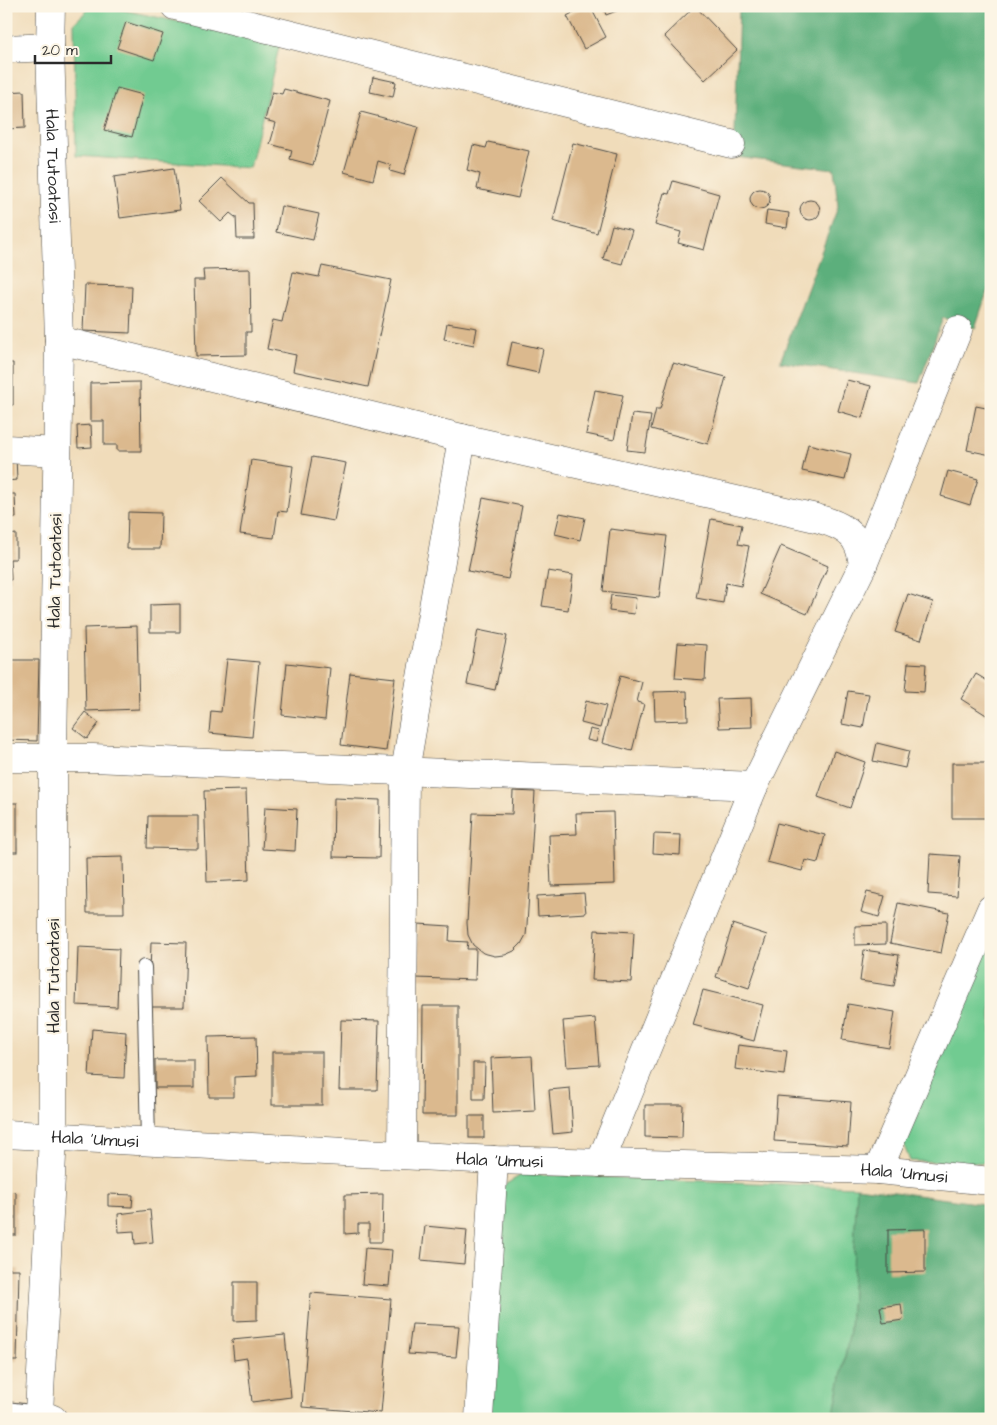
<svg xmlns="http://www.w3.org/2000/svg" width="997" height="1425" font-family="'Architects Daughter',sans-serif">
<rect width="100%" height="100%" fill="#fcf5e5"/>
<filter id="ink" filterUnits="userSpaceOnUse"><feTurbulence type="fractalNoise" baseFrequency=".02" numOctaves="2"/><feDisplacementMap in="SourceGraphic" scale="10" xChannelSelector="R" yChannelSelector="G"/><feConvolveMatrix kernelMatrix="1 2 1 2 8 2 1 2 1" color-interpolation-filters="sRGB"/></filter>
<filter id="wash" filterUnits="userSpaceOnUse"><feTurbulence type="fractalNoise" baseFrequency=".0096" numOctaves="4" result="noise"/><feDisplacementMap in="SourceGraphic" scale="20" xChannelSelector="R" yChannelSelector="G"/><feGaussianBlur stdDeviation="1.12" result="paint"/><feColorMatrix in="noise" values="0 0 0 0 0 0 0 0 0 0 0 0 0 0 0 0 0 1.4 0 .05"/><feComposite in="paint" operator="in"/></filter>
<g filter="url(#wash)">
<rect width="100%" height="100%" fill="#f0dcba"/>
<g fill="#71cb91" stroke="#4e7b5e">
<polygon points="92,6 104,6 280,43 250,168 76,156 74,23"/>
<polygon points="991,936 991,1163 910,1161 903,1143"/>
<polygon points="523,1174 857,1187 850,1330 833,1419 494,1419 489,1414 501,1187"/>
</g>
<g fill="#5caf7b" stroke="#446d53">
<polygon points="739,6 991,6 991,291 987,292 975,328 943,318 919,383 780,362 838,207 834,169 727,156 735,132"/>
<polygon points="857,1187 991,1205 991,1419 833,1419 850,1330"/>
</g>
<g id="blocks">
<g fill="#dbb98e">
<polygon points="585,6 590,6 606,37 584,49 567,16"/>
<polygon points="603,6 629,6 606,15"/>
<polygon points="695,6 737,50 705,80 664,36"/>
<polygon points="126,22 163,34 154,60 117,48"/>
<polygon points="373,77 396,82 393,97 370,92"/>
<polygon points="117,88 143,95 132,137 104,130"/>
<polygon points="284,89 330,101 313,165 290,159 292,150 270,144 276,123 265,120 272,92 282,94"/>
<polygon points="24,91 25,128 6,129 6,92"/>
<polygon points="361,112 418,127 404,175 390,171 391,165 378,161 373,180 344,172"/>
<polygon points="488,142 529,151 518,198 477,189 480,174 467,170 473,145 486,148"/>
<polygon points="573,143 617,154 597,233 553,221"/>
<polygon points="174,168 180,210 120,218 114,177"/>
<polygon points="222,178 249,203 253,203 254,239 237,239 236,216 235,217 230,213 221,222 199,201"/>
<polygon points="673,181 719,194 704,250 678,243 681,232 655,225 664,193 669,194"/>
<circle cx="760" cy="199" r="10"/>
<circle cx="810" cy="210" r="10"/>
<polygon points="281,206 319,214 313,240 276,232"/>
<polygon points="767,210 789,213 787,228 765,224"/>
<polygon points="612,225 632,230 622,264 603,259"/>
<polygon points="322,266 391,280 368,387 293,371 296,355 267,349 273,320 282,322 293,272 319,277"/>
<polygon points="250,269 251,332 246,332 246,355 196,356 194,280 204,280 203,270"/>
<polygon points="85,285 132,286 130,333 83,331"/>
<polygon points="447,323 477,328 474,345 444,339"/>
<polygon points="512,342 543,349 538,373 507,366"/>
<polygon points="6,363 13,363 13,405 6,406"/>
<polygon points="673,363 726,377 708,444 651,429 656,409 660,409"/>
<polygon points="847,380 871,386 862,418 838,411"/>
<polygon points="140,382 141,451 117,451 117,445 104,445 104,421 90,421 90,383"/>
<polygon points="595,390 623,395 614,440 586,434"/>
<polygon points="976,406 991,409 991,455 967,450"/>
<polygon points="632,414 651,416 645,452 627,450"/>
<polygon points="91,425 92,447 78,448 77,426"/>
<polygon points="808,444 851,454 845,480 802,471"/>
<polygon points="16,456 17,480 6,481 6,457"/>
<polygon points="312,457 346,463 334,521 301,515"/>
<polygon points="251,460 293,466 287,512 278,511 274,538 240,534"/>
<polygon points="948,471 978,479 970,505 941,496"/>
<polygon points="6,494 15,494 16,518 9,518 9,535 16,534 16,559 10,559 11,580 6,580"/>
<polygon points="483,498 522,506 508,579 468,571"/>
<polygon points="128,512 161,513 160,549 127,549"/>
<polygon points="560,513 585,518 580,540 555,534"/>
<polygon points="711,519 742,525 738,544 749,546 741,586 726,583 723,603 696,598"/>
<polygon points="610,529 667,536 659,598 603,591"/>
<polygon points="781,546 828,566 807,614 760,594"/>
<polygon points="548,571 573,575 568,610 542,606"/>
<polygon points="908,594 933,602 921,640 895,632"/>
<polygon points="611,595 636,598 634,614 609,611"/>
<polygon points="180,604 180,632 150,632 150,605"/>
<polygon points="137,626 139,709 86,711 84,628"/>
<polygon points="478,630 507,636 495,690 467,684"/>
<polygon points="678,643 707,645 705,680 675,678"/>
<polygon points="227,659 259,662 252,737 209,733 211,711 221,712"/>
<polygon points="6,660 39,660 37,741 6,740"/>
<polygon points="287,663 330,668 325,720 282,715"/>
<polygon points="908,663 926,664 924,692 905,691"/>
<polygon points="350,673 395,678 386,751 341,745"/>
<polygon points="976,674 991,683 991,718 961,699"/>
<polygon points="620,676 642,682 637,702 644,704 632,751 602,743"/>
<polygon points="687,691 688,720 655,721 654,692"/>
<polygon points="848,691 869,694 863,728 842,724"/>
<polygon points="751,698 752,727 719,728 717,699"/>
<polygon points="586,701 606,706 600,728 581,723"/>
<polygon points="85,712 99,723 87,739 73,728"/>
<polygon points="590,729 599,731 596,742 587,740"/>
<polygon points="877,743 909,751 905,768 873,761"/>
<polygon points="834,751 865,762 850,808 818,797"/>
<rect x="952" y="763" width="39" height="55"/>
<polygon points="246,790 249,880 207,882 204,791"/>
<polygon points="513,791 535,792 527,925 526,935 521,944 514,951 505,955 495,956 483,953 473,945 468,935 467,923 473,813 512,814"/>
<polygon points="334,798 380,800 379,858 333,857"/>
<rect x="6" y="803" width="11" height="49"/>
<polygon points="265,807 297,809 295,851 262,849"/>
<polygon points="613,812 615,884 551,886 549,835 577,834 576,813"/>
<polygon points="148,816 198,816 198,849 147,848"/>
<polygon points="777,823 825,835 818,863 805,860 802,871 767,862"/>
<polygon points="654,834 681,835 680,855 653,853"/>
<polygon points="930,854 960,856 957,896 928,894"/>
<polygon points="123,857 124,913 87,913 86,858"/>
<polygon points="867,892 885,896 879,917 861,912"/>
<polygon points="584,893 586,913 538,916 537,896"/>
<polygon points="898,903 949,913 941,953 890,943"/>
<polygon points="418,924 450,926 449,941 468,942 467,949 476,949 475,980 416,978"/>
<polygon points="733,924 767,935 749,988 716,977"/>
<polygon points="886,925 886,944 855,945 855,926"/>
<polygon points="595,930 634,932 631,982 592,980"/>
<polygon points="151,942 186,943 184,1007 149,1007"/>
<polygon points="78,947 119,949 117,1007 76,1005"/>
<polygon points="864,950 899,955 894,986 860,981"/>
<polygon points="703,990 763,1005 754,1041 693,1025"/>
<polygon points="848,1004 895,1012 889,1048 842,1040"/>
<polygon points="423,1006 458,1006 458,1115 422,1115"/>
<polygon points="595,1018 599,1065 567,1067 563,1021"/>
<polygon points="341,1020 379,1021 377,1090 339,1090"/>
<polygon points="92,1029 126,1032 124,1078 89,1076"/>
<polygon points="256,1036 257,1076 234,1077 234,1097 209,1097 208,1037"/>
<polygon points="738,1045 787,1051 784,1075 735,1069"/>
<rect x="272" y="1052" width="50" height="53"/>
<polygon points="532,1056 535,1111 493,1113 491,1058"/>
<rect x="155" y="1060" width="39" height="28"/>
<polygon points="473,1063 485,1063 484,1099 473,1099"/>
<polygon points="570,1088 573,1132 553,1134 549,1090"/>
<polygon points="777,1096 851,1102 848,1146 774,1141"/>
<polygon points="645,1105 683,1105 682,1138 645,1137"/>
<rect x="469" y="1116" width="15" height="22"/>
<polygon points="16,1192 16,1235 6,1235 6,1193"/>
<polygon points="108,1194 133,1195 132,1207 108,1206"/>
<polygon points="383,1194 382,1242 369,1242 369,1224 358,1224 358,1233 345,1234 345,1195"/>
<polygon points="150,1210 153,1242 135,1244 134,1231 119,1232 118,1214"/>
<polygon points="425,1226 467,1230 464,1264 421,1260"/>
<polygon points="925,1229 925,1272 888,1273 888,1230"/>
<polygon points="365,1248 392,1250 389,1286 362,1284"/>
<polygon points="6,1269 19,1269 17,1361 6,1361"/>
<polygon points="234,1282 257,1282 257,1320 234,1321"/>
<polygon points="311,1293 391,1299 381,1413 302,1407"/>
<polygon points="901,1304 903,1320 883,1323 880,1307"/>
<polygon points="412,1324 459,1326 456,1357 408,1354"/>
<polygon points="285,1335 291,1397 252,1402 247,1358 234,1360 232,1340"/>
</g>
</g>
</g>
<g filter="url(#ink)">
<use href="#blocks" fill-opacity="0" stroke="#494640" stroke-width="1"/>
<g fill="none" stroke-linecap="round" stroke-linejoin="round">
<defs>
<g id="lane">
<polyline points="144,967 148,1141"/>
<polyline points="6,1409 39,1413"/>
</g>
<g id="street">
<path id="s1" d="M 51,6 L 50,47 L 59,340 L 53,757 L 53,1136 L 39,1413 L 53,1419"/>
<polyline points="175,6 731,144"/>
<polyline points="6,49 50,47"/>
<path d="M 59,340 L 462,438 L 816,518 C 831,522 852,529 858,545 C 861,551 862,558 863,565"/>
<polyline points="6,449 57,452"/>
<polyline points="6,758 93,758 754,786 600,1163"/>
<polyline points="754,786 863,565 958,330"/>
<path id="s2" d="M 6,1134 L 494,1160 L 878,1170 L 991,1181"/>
<polyline points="402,1154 405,771 462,438"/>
<polyline points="878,1170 991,909"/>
<polyline points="479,1419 494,1160"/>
</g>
</defs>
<use href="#lane" stroke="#494640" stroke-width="16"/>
<use href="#street" stroke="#494640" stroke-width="29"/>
<use href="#lane" stroke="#fff" stroke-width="14"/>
<use href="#street" stroke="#fff" stroke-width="28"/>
</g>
</g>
<g text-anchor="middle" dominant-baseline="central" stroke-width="4.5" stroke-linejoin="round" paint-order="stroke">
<g font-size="18" fill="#2b2b2b" stroke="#fcf5e5">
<text stroke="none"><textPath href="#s1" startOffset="160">Hala Tutoatasi</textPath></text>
<text transform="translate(55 571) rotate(-89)">Hala Tutoatasi</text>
<text transform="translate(53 976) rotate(-90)">Hala Tutoatasi</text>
<text stroke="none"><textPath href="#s2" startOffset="89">Hala 'Umusi</textPath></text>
<text stroke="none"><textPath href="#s2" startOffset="494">Hala 'Umusi</textPath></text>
<text stroke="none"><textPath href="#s2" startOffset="899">Hala 'Umusi</textPath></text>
</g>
</g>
<rect width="997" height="1425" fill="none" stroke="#fcf5e5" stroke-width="25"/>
<path d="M35 55v8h76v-8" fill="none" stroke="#2b2b2b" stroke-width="2.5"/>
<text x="42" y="55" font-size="15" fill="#2b2b2b" stroke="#fcf5e5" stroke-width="4" paint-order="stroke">20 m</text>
</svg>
